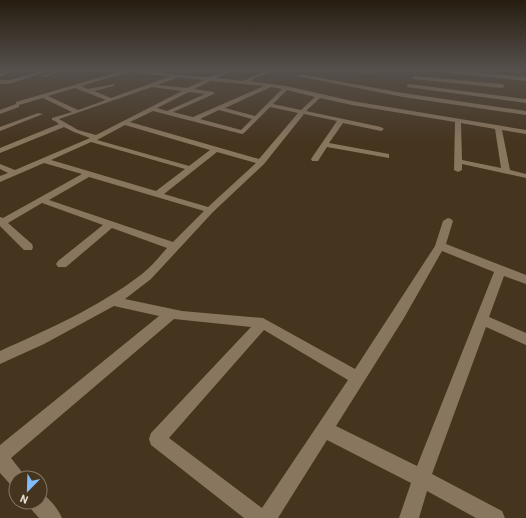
<svg xmlns="http://www.w3.org/2000/svg" width="526" height="518" font-family="Barlow,sans-serif">
<rect width="100%" height="100%" fill="#45341e"/>
<g fill="none" stroke-linecap="round" stroke-linejoin="round">
<g fill="#89765e" fill-rule="evenodd">
<polygon points="11,70 18,70 0,76 0,73"/>
<polygon points="45,70 52,70 12,83 0,84 0,80 10,80"/>
<polygon points="59,70 66,70 44,77 42,76"/>
<path d="M 121,70 C 150,70 179,77 208,77 C 217,77 225,70 234,70 L 217,78 L 243,81 L 268,70 L 274,70 L 249,81 L 286,86 L 352,101 L 526,130 L 526,134 L 502,130 L 510,170 L 526,174 L 526,178 L 462,164 L 462,170 L 458,172 L 454,170 L 455,122 L 352,105 L 320,98 L 306,111 L 381,127 L 384,129 L 381,131 L 343,123 L 329,143 L 389,154 L 389,158 L 327,147 L 318,161 L 312,161 L 311,159 L 337,121 L 304,114 L 264,164 L 213,212 L 151,279 L 125,299 L 182,311 L 263,318 L 355,369 L 435,246 L 443,221 L 448,218 L 451,219 L 453,221 L 446,244 L 526,275 L 526,284 L 504,276 L 489,317 L 526,333 L 526,345 L 486,327 L 432,474 L 502,511 L 505,518 L 476,518 L 427,491 L 419,518 L 399,518 L 411,483 L 327,440 L 278,518 L 244,518 L 151,445 L 149,439 L 151,433 L 251,327 L 174,319 L 11,458 L 22,472 L 25,478 L 16,478 L 16,487 L 10,484 L 0,473 L 0,445 L 159,316 L 114,306 L 44,344 L 0,364 L 0,351 C 49,329 99,307 142,274 C 151,267 159,257 167,248 L 112,228 L 66,267 L 58,267 L 56,264 L 58,261 L 103,225 L 42,203 L 8,223 L 32,244 L 33,247 L 32,250 L 24,250 L 0,226 L 0,217 L 3,218 L 82,174 L 44,163 L 0,182 L 0,176 L 8,173 L 0,169 L 0,164 L 15,170 L 90,138 L 74,132 L 64,127 L 0,153 L 0,148 L 59,124 L 55,121 L 52,120 L 52,118 L 72,112 L 43,98 L 19,105 L 19,107 L 0,114 L 0,110 L 16,104 L 16,102 L 122,71 ZM 129,72 L 171,76 L 111,98 L 94,91 L 114,86 L 114,84 L 88,89 L 81,86 ZM 178,77 L 204,80 L 187,88 L 158,85 ZM 211,81 L 264,86 L 193,117 L 173,112 L 214,94 L 214,92 L 194,89 ZM 152,87 L 182,91 L 96,135 L 78,130 L 59,119 ZM 271,87 L 282,89 L 255,116 L 225,108 ZM 75,88 L 106,100 L 78,110 L 48,96 ZM 287,90 L 315,97 L 301,110 L 273,104 ZM 189,92 L 205,94 L 167,111 L 157,108 ZM 270,107 L 298,113 L 259,159 L 130,122 L 153,111 L 242,134 L 244,133 ZM 219,110 L 252,119 L 241,130 L 200,119 ZM 461,123 L 495,129 L 501,168 L 462,160 ZM 125,125 L 210,150 L 189,166 L 97,140 ZM 91,142 L 185,169 L 156,191 L 51,160 ZM 217,152 L 256,163 L 208,207 L 164,194 ZM 89,177 L 204,211 L 173,242 L 49,200 ZM 442,251 L 494,272 L 417,466 L 336,426 L 404,318 ZM 264,330 L 348,380 L 262,508 L 169,438 Z"/>
<polygon points="342,70 357,70 375,73 373,74"/>
<polygon points="430,70 446,70 526,77 526,81 432,71"/>
<polygon points="514,70 526,70 526,72"/>
<polygon points="299,74 403,93 526,111 526,115 403,97 297,76"/>
<polygon points="415,76 502,84 505,86 502,88 413,79 412,78"/>
<polygon points="409,84 526,99 526,103 407,87 407,85"/>
<polygon points="38,113 43,114 0,131 0,127"/>
<path d="M 40,493 C 49,497 58,509 62,518 L 39,518 L 31,509 L 29,502 L 40,502 Z"/>
</g>
</g>
<linearGradient id="sky" x2="0" y2="1"><stop stop-color="#261d10"/><stop offset="0.49" stop-color="#56504c"/><stop offset="1" stop-color="#56504c" stop-opacity="0"/></linearGradient>
<rect width="526" height="142" fill="url(#sky)"/>
<g transform="translate(28 490) rotate(203)"><circle r="19" fill="#45341e" stroke="#867765"/>
<path d="M0-3L7 15L0 10L-7 15Z" fill="#80bdfa"/>
<text y="-6" font-size="11" font-weight="bold" text-anchor="middle" fill="#e7dccf">N</text>
</g>
</svg>
